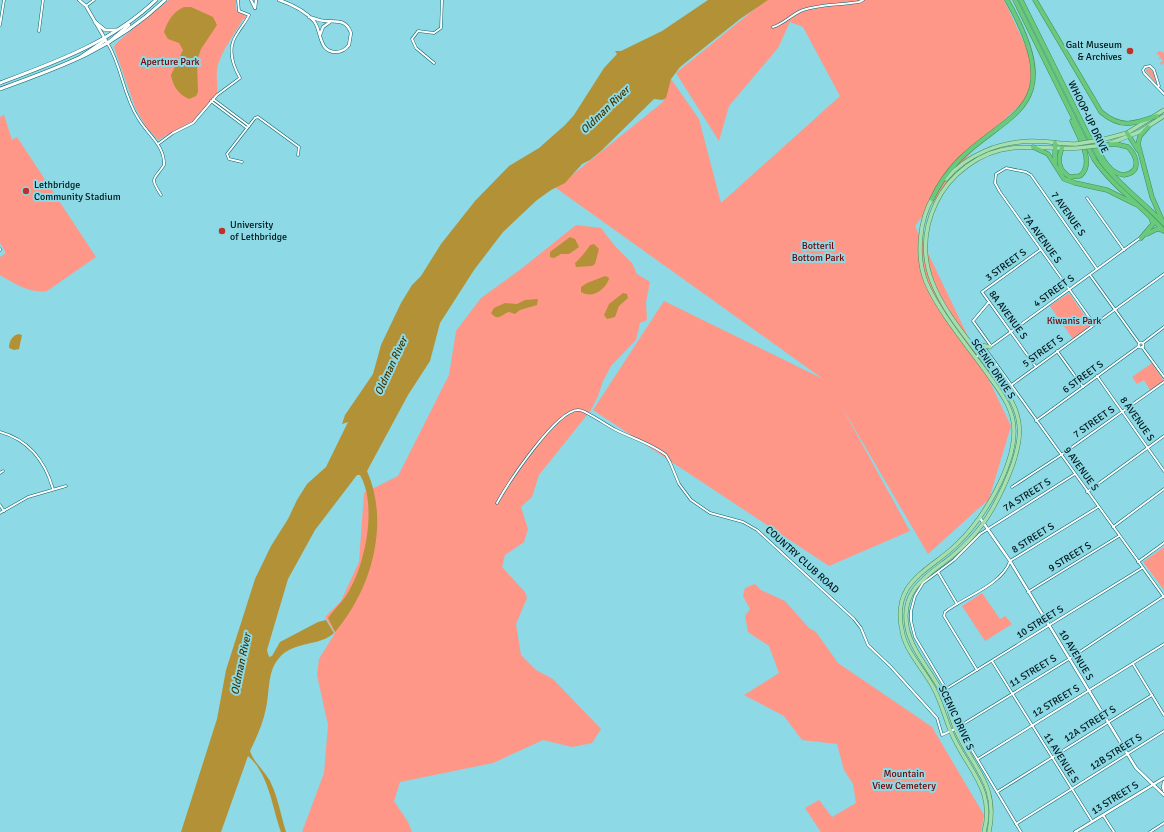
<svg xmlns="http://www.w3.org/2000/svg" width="1164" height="832" font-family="Signika,sans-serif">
<rect width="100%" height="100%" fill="#8dd9e5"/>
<g fill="#ff9789">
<path d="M 169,0 L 236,0 L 236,10 L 245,15 L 246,19 L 243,19 C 235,34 219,54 217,70 C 216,77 218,85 217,93 L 195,120 L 158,140 L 146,127 L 135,107 L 114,47 C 116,41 160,8 169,0 Z"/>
<polygon points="766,0 1004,0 1033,62 1028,98 979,142 915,226 1011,426 989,499 928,554 840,404 910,531 829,566 593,410 664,301 823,379 556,188 663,102 671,79 699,119 721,203 840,96 803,27 790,22 778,48 729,106 719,141 676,73"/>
<polygon points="1159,51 1164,53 1164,63 1161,65 1160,63 1163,61 1161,58 1158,60 1160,57 1158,54 1155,55"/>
<polygon points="1148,68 1153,71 1156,83 1146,71"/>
<path d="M 4,115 L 12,140 L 17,137 L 96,257 L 47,291 C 31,294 13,283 0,275 L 0,257 L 6,253 L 0,243 L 0,117 Z"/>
<polygon points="576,225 601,228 615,246 632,263 637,274 650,282 646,302 647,320 640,323 636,340 611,366 603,381 598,396 591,410 539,475 532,497 521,507 528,529 524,542 505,555 502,567 525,592 527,598 516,624 521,655 536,670 553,679 601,729 592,743 572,747 543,740 493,763 400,782 394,801 408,822 412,832 302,832 324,773 328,725 317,675 319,659 335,633 325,617 341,601 359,562 364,493 398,476 449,375 456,331 481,298 521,269"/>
<polygon points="1069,293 1091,325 1073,339 1050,306"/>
<polygon points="1152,363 1164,381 1150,390 1144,380 1137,384 1132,377"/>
<polygon points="1164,547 1164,590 1143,562"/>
<polygon points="755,584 761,590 785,601 809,628 816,632 838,663 932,727 984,815 981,832 821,832 805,808 819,800 832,817 856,803 853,784 844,770 837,744 802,740 784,716 744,695 779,673 769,646 748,632 745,616 750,609 743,596 745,588"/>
<polygon points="982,593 1000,619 1005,616 1012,624 985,641 962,606"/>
</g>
<g fill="#b39136">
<path d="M 708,0 L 768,0 L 740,19 L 680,67 L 671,79 L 666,98 L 662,100 L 654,99 L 601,151 L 590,160 L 582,164 L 565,183 L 551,190 L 537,200 L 503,232 L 474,270 L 440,323 L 430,361 L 408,395 L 367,471 C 390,523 372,589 335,632 L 328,618 C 335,608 344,601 350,589 C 366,561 377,504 360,475 L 357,475 L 315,530 L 288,579 L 267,650 L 269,657 L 272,656 L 280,642 L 318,622 L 326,620 L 334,633 C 321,646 293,641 279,658 C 267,672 270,691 266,708 C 263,723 257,737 250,751 C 254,763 264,770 270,781 C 278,797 281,816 286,832 L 281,832 C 272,807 269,774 248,756 L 221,832 L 181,832 L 217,719 L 226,670 L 255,579 L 271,546 L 288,519 L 297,500 L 307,484 L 326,467 L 348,422 L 342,424 L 345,415 L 373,374 L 381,345 L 401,303 L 412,285 L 421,276 L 441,244 L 475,201 L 509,166 L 539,148 L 565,125 L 574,115 L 604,68 L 617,54 L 615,51 L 621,51 L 662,31 Z"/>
<path d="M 184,7 L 191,7 L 213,17 L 217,25 L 201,49 L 197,61 L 198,92 L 196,96 L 189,99 C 178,94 173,86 171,75 L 183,50 L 179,43 L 168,39 L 164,32 C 168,20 173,12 184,7 Z"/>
<polygon points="570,237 575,239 579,247 569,254 561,254 554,258 550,257 550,252"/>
<path d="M 594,244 L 599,249 L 595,264 L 592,266 L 576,267 L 575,263 C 578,261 589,248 590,245 Z"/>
<path d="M 605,276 L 608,277 L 609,279 C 605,290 592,299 581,292 L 581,287 L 587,283 Z"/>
<polygon points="623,293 627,294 628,298 619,306 615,317 607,319 604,315 609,304"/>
<path d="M 538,299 L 537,305 L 520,310 L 515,314 L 509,312 C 502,314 498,322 491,313 L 494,308 L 505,303 L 517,304 L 525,300 Z"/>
<path d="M 18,334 L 22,335 L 19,349 L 14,350 L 9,348 C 9,341 12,336 18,334 Z"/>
</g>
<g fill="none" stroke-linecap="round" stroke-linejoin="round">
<defs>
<g id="minor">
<polyline points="86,6 94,0"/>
<polyline points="0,25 4,0"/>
<path d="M 773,27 C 784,24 792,14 803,10 C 820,4 841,5 859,2 L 863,0"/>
<polyline points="39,31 43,0"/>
<path d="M 108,44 C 122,67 123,95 138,118 C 147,134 165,145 164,165 C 154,181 149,176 161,195"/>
<polyline points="434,63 416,48 412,39 418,31 434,33 441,28 442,0"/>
<polyline points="1159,86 1154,70 1150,66 1145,67 1143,70 1144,73 1164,94"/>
<polyline points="213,99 249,126"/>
<polyline points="211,101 247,128"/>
<path d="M 158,144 L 173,133 L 193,123 L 217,95 L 240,78 C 232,64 227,48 237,34 C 241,27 246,22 249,15 L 239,11 L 238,0"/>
<polyline points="242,162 229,159 227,154 255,118 258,117 299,147 298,155"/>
<polyline points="1087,198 1124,250"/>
<polyline points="0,249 0,250"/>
<polyline points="1090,275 1139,343"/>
<polyline points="989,302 973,321 991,346"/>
<polyline points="1094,324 1000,192 995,183 996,174 1006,168 1026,172 1031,175 1097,269"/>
<circle cx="1141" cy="345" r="2.5"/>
<polyline points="1143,343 1164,327"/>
<polyline points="990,347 1140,238"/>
<polyline points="1142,347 1164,377"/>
<polyline points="986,350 1164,597"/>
<polyline points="1057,351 1083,387"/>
<polyline points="976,357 986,350"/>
<polyline points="1036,367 982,292 1040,250"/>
<polyline points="1097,376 1164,471"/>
<polyline points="1010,386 1164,274"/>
<polyline points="1036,421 1139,346"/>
<path d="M 0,432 C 29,440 45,461 53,489"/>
<polyline points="0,473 3,471"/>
<polyline points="1012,487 1061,455 1164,382"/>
<polyline points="1087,492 1164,436"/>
<path d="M 497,503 C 507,485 557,408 579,410 C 585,410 608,426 616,430 C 632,438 652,444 666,455 L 670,462 L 679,484 L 691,500 L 710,513 L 743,522 L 757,530 L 854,619 L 861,628 L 868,645 L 891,667 L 937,718 L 942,735 L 955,729 L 1069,659 L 1164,596"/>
<polyline points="0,505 4,511"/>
<polyline points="0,513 28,497 66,486"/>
<polyline points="1113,527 1164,489"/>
<polyline points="1138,562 1164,543"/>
<polyline points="938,572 957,604"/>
<polyline points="1028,592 1119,536"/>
<polyline points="992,661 1092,821"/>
<polyline points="1133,664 1164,715"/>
<path d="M 977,670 L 944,616 L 945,612 C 964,597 1002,585 1010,561 L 1098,507"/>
<polyline points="946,689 1142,568"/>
<polyline points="978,759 1164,644"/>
<polyline points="997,792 1152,695"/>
<polyline points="1103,815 1114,832"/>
<polyline points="1016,824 1164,731"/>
<polyline points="1021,832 958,727 946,689 915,637 911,621 911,611 915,596 923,583 954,560 980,534 1075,474"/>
<polyline points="1150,832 1164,823"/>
</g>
<g id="tertiary">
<polyline points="79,0 86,6 108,44"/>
<polyline points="251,0 255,8"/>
<path d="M 279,0 C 291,4 305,11 314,21 C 322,31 318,52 336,52 C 342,52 346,49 349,45 L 351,33 C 346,19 337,22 325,21 C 319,21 315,18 309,17"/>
<polyline points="255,8 256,0"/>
<polyline points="320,35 323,27 330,22"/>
<polyline points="980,518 1010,561 1136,768 1164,795"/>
<polyline points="1164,782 1163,787 1164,791"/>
<polyline points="1075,832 1164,778"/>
</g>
<g id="secondary">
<polyline points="95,22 105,30 116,30"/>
<polyline points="109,42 129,25"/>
<polyline points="82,56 104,41"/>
<path d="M 0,83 C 56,62 112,42 156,0"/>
<path d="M 0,89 C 64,66 114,48 165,0"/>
</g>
<g id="primary">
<polyline points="1101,140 1127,133 1164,110"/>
<polyline points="1111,143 1139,132 1164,116"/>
<path d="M 946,179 C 968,154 999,142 1032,141 C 1047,141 1061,144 1076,144"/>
<path d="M 933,197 C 919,220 916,257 926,282 C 938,311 970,349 989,376 C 1001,393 1014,409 1014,431 C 1014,467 984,518 958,543 C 929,572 889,581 903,635 C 907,652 923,669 932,685 C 941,700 944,716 951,732 C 966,768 996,789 984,832"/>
<polyline points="972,343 990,347"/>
<path d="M 989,832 C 999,784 973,769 956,730 C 950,716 948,702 940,689 C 929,669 911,649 907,627 C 900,590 927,576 951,557 C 963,547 973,537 982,525 C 996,506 1014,468 1018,445 C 1024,417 1011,397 995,376 C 957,322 902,274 936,203 C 949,175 980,151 1012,148 C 1034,146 1056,149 1078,148"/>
</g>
<g id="motorway">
<path d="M 1015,0 L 1094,159 C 1113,187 1142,206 1164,231"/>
<path d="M 1021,0 L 1101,161 C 1118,185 1144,202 1164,224"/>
<path d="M 1035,0 L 1101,112 C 1121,129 1134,124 1157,116"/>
<polyline points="1148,127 1140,136 1138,144 1152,197 1162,220"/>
<polyline points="1127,133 1138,150"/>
<path d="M 1092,138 C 1099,151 1107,174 1124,175 C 1142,172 1137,156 1128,147 L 1116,144 L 1104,145"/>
<polyline points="1055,143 1055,164"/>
<polyline points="1033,147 1048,154 1064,179 1075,183 1107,190 1135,204"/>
<path d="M 1062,148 C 1057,160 1059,171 1070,177 L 1080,176 C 1096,163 1078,136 1072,121"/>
<path d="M 932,199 C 974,107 1083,134 1007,0"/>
<polyline points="1147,234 1157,229 1162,230"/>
<polyline points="1141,238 1153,224 1151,218"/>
</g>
</defs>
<use href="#minor" stroke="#07636e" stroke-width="3"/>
<use href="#tertiary" stroke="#07636e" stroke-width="3.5"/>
<use href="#secondary" stroke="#07636e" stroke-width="4"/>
<use href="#primary" stroke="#458b59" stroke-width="4.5"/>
<use href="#motorway" stroke="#458b59" stroke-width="5"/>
<use href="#minor" stroke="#fff" stroke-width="2"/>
<use href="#tertiary" stroke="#fff" stroke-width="2.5"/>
<use href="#secondary" stroke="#fff" stroke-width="3"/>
<use href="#primary" stroke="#a5dfb0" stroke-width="3.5"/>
<use href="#motorway" stroke="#69ca7b" stroke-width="4"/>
<defs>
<g id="primary-bridge">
<polyline points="1076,144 1101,140"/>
<polyline points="1078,148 1104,145"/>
</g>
</defs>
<use href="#primary-bridge" stroke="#458b59" stroke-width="4.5" stroke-linecap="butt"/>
<use href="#primary-bridge" stroke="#a5dfb0" stroke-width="3.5"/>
</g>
<g fill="#be3028" stroke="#8dd9e5" stroke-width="1.5">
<circle cx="1130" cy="51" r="4"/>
<circle cx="26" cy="191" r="4"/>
<circle cx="222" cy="231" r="4"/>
</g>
<g text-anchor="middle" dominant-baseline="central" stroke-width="4" stroke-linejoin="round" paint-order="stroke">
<g font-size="10" fill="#01171a" stroke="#8dd9e5" text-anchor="start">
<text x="1122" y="45" text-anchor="end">Galt Museum<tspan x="1122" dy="12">&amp; Archives</tspan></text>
<text x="34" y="185">Lethbridge<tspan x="34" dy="12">Community Stadium</tspan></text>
<text x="230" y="225">University<tspan x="230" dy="12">of Lethbridge</tspan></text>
</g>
<g font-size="10" fill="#710405" stroke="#8dd9e5">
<text x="170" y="62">Aperture Park</text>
<text x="818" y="246">Botteril<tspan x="818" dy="12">Bottom Park</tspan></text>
<text x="1074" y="321">Kiwanis Park</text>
<text x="904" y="774">Mountain<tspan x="904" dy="12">View Cemetery</tspan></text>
</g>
<g font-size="10" fill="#01171a" stroke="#8dd9e5">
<text transform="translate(1088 117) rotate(64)">WHOOP-UP DRIVE</text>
<text transform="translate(1068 214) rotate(55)">7 AVENUE S</text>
<text transform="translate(1042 239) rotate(54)">7A AVENUE S</text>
<text transform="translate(1006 265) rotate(-36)">3 STREET S</text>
<text transform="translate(1054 291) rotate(-36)">4 STREET S</text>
<text transform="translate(1008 315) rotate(54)">8A AVENUE S</text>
<text transform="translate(1043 351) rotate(-36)">5 STREET S</text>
<text transform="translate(993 369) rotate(56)">SCENIC DRIVE S</text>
<text transform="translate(1083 377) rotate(-36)">6 STREET S</text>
<text transform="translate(1137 419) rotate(55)">8 AVENUE S</text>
<text transform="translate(1094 422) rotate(-35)">7 STREET S</text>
<text transform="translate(1081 469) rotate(54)">9 AVENUE S</text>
<text transform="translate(1027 495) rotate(-32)">7A STREET S</text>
<text transform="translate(1033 538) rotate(-32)">8 STREET S</text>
<text transform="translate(1070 557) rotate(-31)">9 STREET S</text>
<text transform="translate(802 560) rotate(42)">COUNTRY CLUB ROAD</text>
<text transform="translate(1040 622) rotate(-32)">10 STREET S</text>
<text transform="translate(1076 655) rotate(59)">10 AVENUE S</text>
<text transform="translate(1033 671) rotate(-31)">11 STREET S</text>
<text transform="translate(1056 701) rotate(-31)">12 STREET S</text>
<text transform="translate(956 718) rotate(65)">SCENIC DRIVE S</text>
<text transform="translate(1090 724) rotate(-32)">12A STREET S</text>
<text transform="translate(1116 752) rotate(-32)">12B STREET S</text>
<text transform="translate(1061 758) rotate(58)">11 AVENUE S</text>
<text transform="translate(1115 798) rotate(-32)">13 STREET S</text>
</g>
<g font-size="11" font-style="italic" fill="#463500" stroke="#8dd9e5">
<text transform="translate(605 110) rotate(-44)">Oldman River</text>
<text transform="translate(391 366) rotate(-65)">Oldman River</text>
<text transform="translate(241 664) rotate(-78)">Oldman River</text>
</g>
</g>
</svg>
